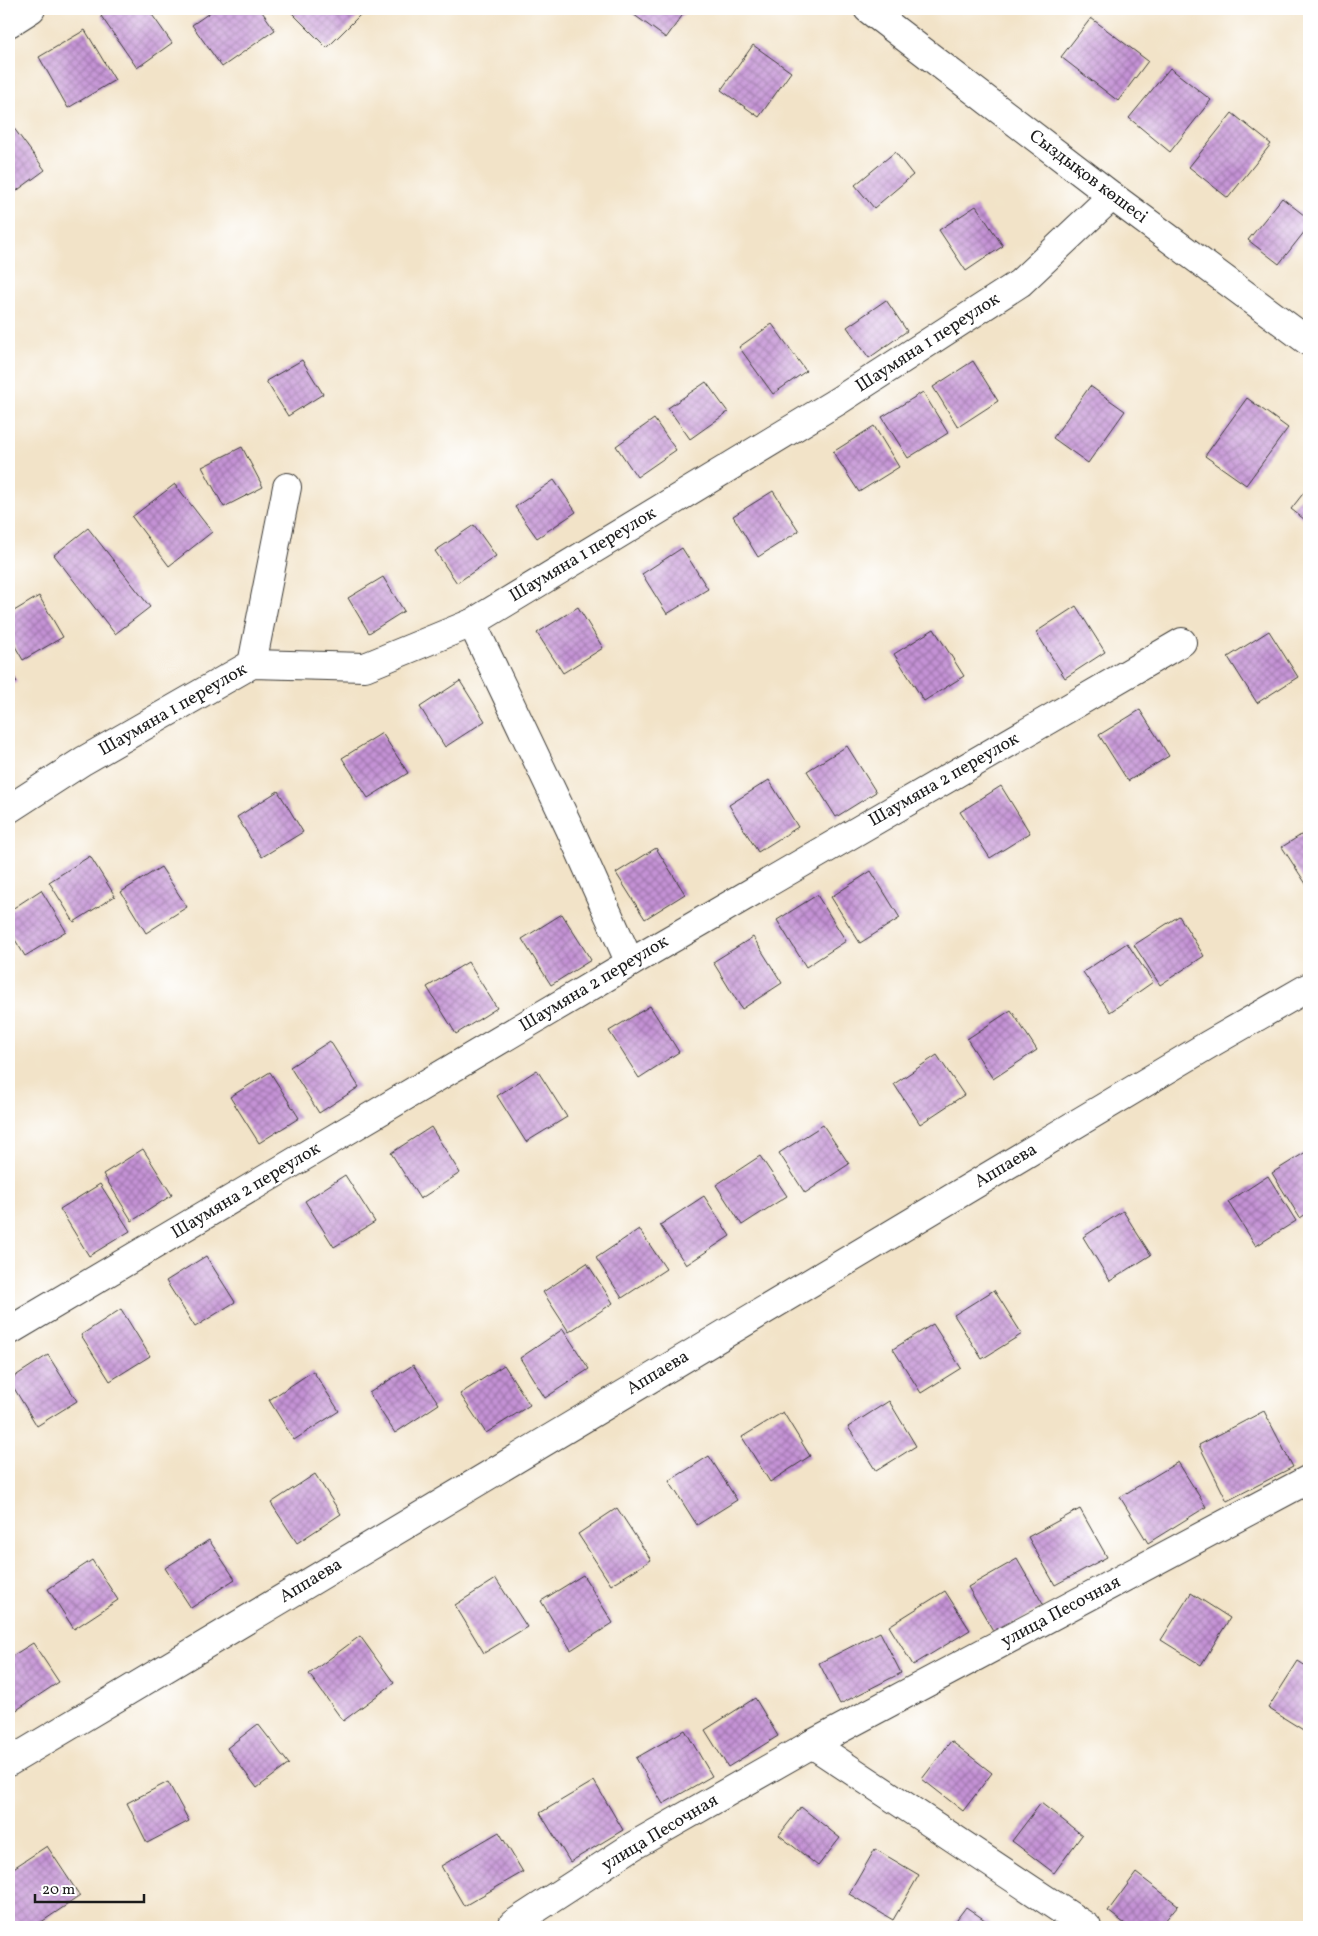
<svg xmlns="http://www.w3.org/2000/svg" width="1318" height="1936" font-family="Vollkorn,serif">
<defs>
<pattern id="building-cross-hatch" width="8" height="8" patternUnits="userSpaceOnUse" patternTransform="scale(1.25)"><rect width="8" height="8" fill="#c492d5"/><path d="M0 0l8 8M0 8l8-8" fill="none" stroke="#9e76ac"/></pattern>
</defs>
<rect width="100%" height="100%" fill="#fff"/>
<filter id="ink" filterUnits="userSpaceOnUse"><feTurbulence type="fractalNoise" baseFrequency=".02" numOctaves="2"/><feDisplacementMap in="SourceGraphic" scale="10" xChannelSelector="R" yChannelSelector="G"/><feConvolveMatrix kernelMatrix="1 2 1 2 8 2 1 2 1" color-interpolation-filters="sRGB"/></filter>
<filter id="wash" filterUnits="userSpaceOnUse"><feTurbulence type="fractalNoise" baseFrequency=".0096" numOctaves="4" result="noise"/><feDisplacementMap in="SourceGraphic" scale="20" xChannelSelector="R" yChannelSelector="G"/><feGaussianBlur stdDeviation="1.12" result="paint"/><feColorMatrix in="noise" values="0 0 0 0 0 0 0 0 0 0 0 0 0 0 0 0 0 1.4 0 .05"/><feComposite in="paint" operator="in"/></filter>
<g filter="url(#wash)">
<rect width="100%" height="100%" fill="#f2e3c8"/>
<g id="blocks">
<g fill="url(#building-cross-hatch)">
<polygon points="111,9 148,9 172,43 137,68 101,16"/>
<polygon points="215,9 260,9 275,30 222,67 192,25"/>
<polygon points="288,9 362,9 364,11 327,48"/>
<polygon points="626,9 687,9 666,38"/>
<polygon points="1091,18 1148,61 1118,101 1061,57"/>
<polygon points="85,30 115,80 68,108 39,57"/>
<polygon points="753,45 791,72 759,117 721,90"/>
<polygon points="1170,68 1211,100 1170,152 1129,118"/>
<polygon points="1232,113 1271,144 1228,198 1189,167"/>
<polygon points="10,123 45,170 11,195 9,191 9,124"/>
<polygon points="895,152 913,175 874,208 855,185"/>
<polygon points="1282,198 1309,219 1309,226 1279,264 1248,240"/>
<polygon points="976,206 1003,246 966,271 939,230"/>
<polygon points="886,300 907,331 869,358 847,327"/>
<polygon points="772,324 806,371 773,394 739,347"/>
<polygon points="302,360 323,394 288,416 266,381"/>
<polygon points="973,361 998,401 958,427 933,387"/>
<polygon points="706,382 728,412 690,439 668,408"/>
<polygon points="1090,386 1125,411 1088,463 1053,438"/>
<polygon points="923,392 948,433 908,458 882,417"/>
<polygon points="1247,398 1288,428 1246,485 1205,456"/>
<polygon points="654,419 676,450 637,477 616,446"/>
<polygon points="874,426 899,467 859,492 833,452"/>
<polygon points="242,447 263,487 224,507 202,467"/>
<polygon points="554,480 576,512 537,538 515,507"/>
<polygon points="175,484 212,532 169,566 132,517"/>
<polygon points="1309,486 1309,523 1291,509"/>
<polygon points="773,491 799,531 758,557 733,516"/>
<polygon points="474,525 496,556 457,583 435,551"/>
<polygon points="88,528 150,607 115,634 54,555"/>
<polygon points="682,548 708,589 667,614 642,574"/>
<polygon points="383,577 404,611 369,633 348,598"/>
<polygon points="39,596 63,637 23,660 9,636 9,614"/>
<polygon points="1076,606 1105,652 1065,678 1036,632"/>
<polygon points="578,607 603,648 563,673 537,633"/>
<polygon points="934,629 964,676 924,701 894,654"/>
<polygon points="1269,631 1298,677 1257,703 1228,657"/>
<polygon points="9,668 17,682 9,687"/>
<polygon points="460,681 485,721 445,747 420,707"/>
<polygon points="1140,710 1169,756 1128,781 1099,735"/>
<polygon points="382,733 408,773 368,798 342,758"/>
<polygon points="847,746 876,792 836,817 807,771"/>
<polygon points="769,780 798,827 758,852 729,805"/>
<polygon points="1001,786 1030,833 990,858 960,812"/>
<polygon points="278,791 303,832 262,857 237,817"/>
<polygon points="1309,830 1309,887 1308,887 1282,847"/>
<polygon points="656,848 685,894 645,919 616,873"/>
<polygon points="90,856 115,896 74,922 49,882"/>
<polygon points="161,867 187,907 146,933 121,892"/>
<polygon points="871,871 900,918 860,943 831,897"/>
<polygon points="41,890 66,931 25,956 9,930 9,911"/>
<polygon points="817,895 846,941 806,967 777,920"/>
<polygon points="562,914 591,960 551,985 522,939"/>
<polygon points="1179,916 1204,956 1160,985 1134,945"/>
<polygon points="753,937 782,983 742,1009 713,962"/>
<polygon points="1127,943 1153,982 1110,1012 1083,972"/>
<polygon points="468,962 497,1008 456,1034 427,987"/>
<polygon points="650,1006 679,1052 639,1078 609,1031"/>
<polygon points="1011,1010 1037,1050 993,1079 967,1039"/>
<polygon points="330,1041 359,1087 319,1113 290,1067"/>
<polygon points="937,1055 964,1095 920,1124 894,1084"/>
<polygon points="537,1070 567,1117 526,1142 497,1096"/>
<polygon points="270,1072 299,1118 259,1143 230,1097"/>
<polygon points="823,1125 849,1164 805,1193 779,1153"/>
<polygon points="431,1127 460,1173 420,1199 391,1153"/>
<polygon points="143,1149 172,1195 132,1221 103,1174"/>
<polygon points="1309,1150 1309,1212 1300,1218 1272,1173"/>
<polygon points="760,1156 787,1196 742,1225 716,1185"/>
<polygon points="345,1175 375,1222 334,1247 305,1201"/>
<polygon points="1268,1176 1296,1221 1256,1246 1228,1202"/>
<polygon points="100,1184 130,1231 89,1256 60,1209"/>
<polygon points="704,1196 730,1236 686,1265 660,1225"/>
<polygon points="1123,1211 1151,1255 1110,1281 1083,1237"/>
<polygon points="639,1229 666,1269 622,1298 596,1258"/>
<polygon points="206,1256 235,1302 195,1327 166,1281"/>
<polygon points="587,1263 613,1303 569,1332 543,1292"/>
<polygon points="994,1290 1022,1334 982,1359 954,1315"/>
<polygon points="121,1309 150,1356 110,1381 81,1335"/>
<polygon points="933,1324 961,1368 921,1393 893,1349"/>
<polygon points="563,1329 589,1369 545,1398 520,1358"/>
<polygon points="48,1355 77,1401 37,1426 9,1380"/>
<polygon points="413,1365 439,1404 395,1433 369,1393"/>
<polygon points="504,1365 530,1405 486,1433 460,1394"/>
<polygon points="313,1371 339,1411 294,1440 269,1400"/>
<polygon points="889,1401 916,1446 876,1471 848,1427"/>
<polygon points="1264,1411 1293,1467 1227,1501 1199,1445"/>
<polygon points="783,1412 810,1456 770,1482 742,1437"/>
<polygon points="709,1456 737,1500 697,1525 669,1481"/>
<polygon points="1178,1462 1206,1507 1148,1543 1120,1497"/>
<polygon points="315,1474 341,1514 297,1543 271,1503"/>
<polygon points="617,1508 651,1560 611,1585 578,1534"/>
<polygon points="1080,1509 1107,1557 1055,1585 1028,1537"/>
<polygon points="209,1540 235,1579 191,1608 165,1568"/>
<polygon points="1017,1559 1044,1606 995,1634 968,1587"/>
<polygon points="92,1560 118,1600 74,1629 48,1589"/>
<polygon points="583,1575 613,1623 571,1650 541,1601"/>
<polygon points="496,1579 527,1627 484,1653 455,1605"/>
<polygon points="945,1591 970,1630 913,1665 889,1626"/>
<polygon points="1191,1593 1230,1618 1201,1665 1161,1640"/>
<polygon points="880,1632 901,1673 840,1704 819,1663"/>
<polygon points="360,1636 394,1683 343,1721 309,1674"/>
<polygon points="33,1643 59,1682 15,1711 9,1701 9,1658"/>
<polygon points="1298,1661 1309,1668 1309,1730 1308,1733 1268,1708"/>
<polygon points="755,1698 778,1736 728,1767 705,1730"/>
<polygon points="258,1724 289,1764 257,1788 227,1748"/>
<polygon points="685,1730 712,1776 663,1804 636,1758"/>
<polygon points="951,1741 992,1773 963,1811 922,1779"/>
<polygon points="594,1781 623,1830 570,1862 540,1813"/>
<polygon points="168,1782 189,1821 147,1843 127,1803"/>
<polygon points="1041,1803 1082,1835 1054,1873 1012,1841"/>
<polygon points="801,1807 840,1838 818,1866 779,1835"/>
<polygon points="499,1832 523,1872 464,1906 441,1866"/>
<polygon points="47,1846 80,1896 34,1927 9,1927 9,1871"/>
<polygon points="875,1849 919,1875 893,1920 849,1894"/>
<polygon points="1136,1873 1178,1905 1160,1927 1129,1927 1108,1911"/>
<polygon points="966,1907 995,1927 951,1927"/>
</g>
</g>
</g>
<g filter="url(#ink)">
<use href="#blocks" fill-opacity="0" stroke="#3c3a36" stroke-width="1"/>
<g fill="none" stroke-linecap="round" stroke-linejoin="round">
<defs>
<g id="minor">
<polyline points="868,9 1112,196 1309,342"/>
<polyline points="9,23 31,9"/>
<polyline points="472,623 570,829 630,963"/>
<polyline points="252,664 287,487"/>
<polyline points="9,809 83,761 252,664 365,667 472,623 838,401 1020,283 1112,196"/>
<polyline points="9,1331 630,963 1182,642"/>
<polyline points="812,1744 1087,1927"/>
<polyline points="515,1927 513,1924 633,1846 812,1744 1309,1479"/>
</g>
<polyline id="tertiary" points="9,1762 1208,1045 1309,987"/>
</defs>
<use href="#minor" stroke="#3c3a36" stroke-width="30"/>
<use href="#tertiary" stroke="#3c3a36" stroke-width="30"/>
<use href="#minor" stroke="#fff" stroke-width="28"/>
<use href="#tertiary" stroke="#fff" stroke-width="28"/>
</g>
</g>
<g text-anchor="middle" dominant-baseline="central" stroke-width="4" stroke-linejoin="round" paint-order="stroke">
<g font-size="18" fill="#1c1c1c" stroke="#fff">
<text transform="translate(1088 177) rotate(37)">Сыздықов көшесі</text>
<text transform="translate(928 343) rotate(-33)">Шаумяна 1 переулок</text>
<text transform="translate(583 555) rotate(-31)">Шаумяна 1 переулок</text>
<text transform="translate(173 710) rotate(-30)">Шаумяна 1 переулок</text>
<text transform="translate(944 780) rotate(-30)">Шаумяна 2 переулок</text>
<text transform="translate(594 984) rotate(-31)">Шаумяна 2 переулок</text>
<text transform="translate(1006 1166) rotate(-31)">Аппаева</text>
<text transform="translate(246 1191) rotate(-31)">Шаумяна 2 переулок</text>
<text transform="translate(658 1373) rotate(-31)">Аппаева</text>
<text transform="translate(311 1581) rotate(-31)">Аппаева</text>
<text transform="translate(1061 1612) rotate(-28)">улица Песочная</text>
<text transform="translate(660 1833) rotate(-31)">улица Песочная</text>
</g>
</g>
<rect width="1318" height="1936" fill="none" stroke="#fff" stroke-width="30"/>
<path d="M35 1894v8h109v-8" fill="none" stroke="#1c1c1c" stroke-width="2.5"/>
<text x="42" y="1894" font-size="15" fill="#1c1c1c" stroke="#ffffff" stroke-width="4" paint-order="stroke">20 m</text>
</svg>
